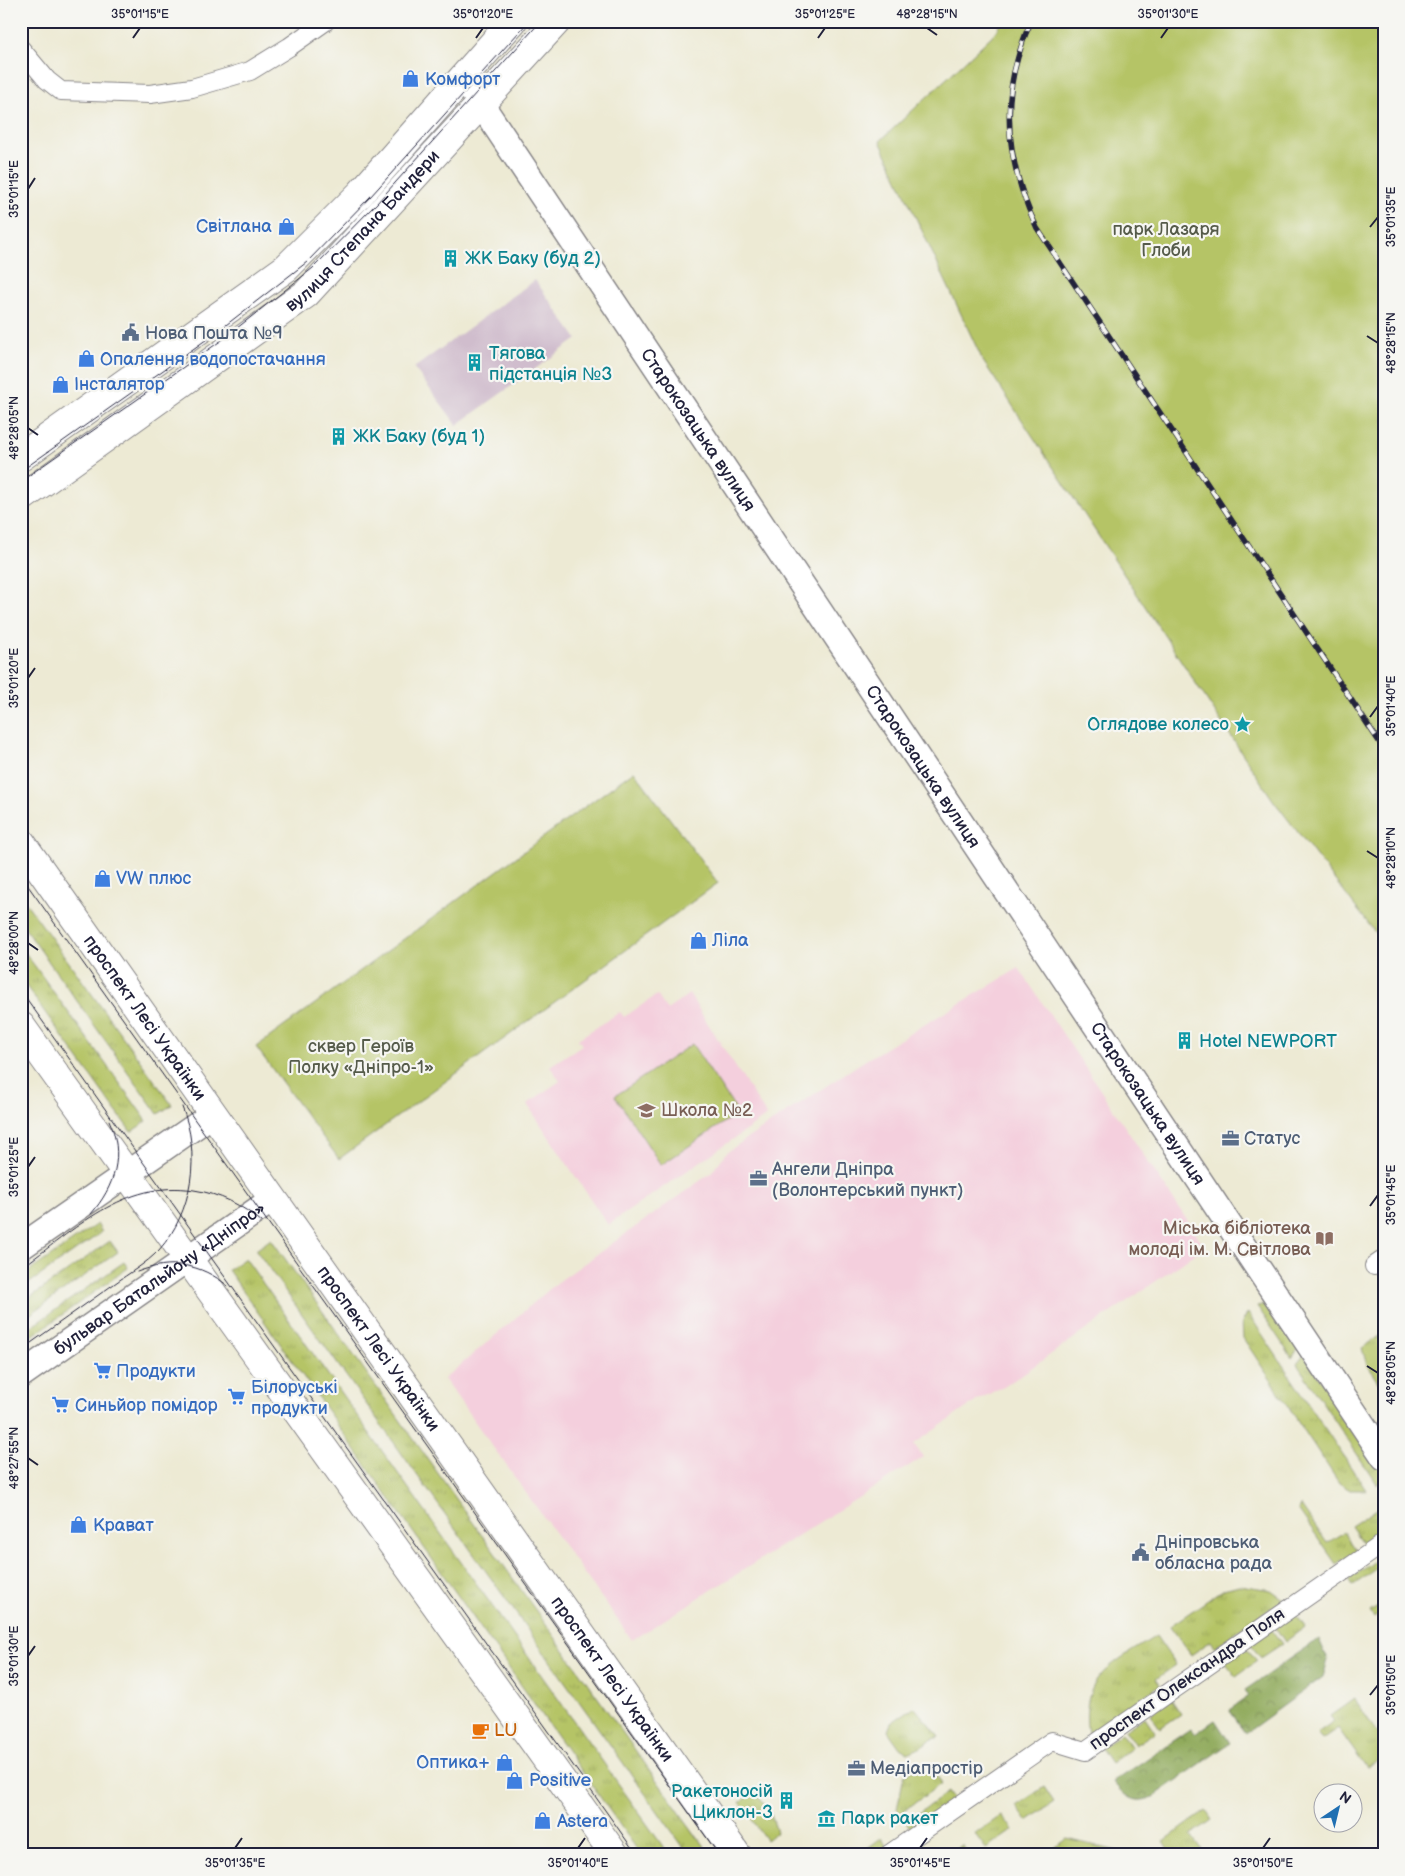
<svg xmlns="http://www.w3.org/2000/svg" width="1405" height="1876" font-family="'Balsamiq Sans',sans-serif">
<defs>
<pattern id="grass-tufts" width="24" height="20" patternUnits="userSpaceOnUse" patternTransform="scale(1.25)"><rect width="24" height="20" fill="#b5c466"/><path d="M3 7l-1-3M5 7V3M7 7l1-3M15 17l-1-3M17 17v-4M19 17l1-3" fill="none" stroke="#9ba859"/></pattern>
<pattern id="forest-crowns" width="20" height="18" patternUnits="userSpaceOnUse" patternTransform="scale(1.25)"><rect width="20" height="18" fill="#90aa5b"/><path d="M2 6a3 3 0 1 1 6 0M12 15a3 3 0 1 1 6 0" fill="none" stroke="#758a4c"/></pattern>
</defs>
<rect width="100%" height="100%" fill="#f6f6f2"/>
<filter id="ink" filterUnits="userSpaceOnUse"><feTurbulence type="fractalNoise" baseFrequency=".02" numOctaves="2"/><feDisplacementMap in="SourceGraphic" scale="10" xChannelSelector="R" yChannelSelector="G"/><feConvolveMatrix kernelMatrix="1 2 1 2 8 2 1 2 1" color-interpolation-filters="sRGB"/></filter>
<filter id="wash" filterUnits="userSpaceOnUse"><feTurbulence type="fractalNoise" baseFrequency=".0096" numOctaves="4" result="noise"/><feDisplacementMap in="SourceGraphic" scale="20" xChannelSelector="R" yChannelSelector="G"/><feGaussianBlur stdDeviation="1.12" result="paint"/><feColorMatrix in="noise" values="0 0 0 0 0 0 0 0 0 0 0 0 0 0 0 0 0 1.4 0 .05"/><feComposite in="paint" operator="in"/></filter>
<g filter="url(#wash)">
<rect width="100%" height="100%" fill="#edead4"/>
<g fill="#f4cfdd">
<polygon points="1019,968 1205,1247 1011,1382 978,1400 914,1444 923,1457 632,1640 444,1379 558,1282 711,1173 727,1152 864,1061"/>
<polygon points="689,994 767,1116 608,1225 527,1104 560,1081 550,1066 582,1045 578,1039 620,1012 624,1017 657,995 667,1010"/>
</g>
<polygon fill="#d0bdcd" points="535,280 577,339 457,425 414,368"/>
<g fill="url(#grass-tufts)" stroke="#6c7350">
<polygon points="21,896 172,1105 158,1114 21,923"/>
<polygon points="21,947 147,1121 131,1132 21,979"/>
<polygon points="97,1224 102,1232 21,1289 21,1277"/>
<polygon points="271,1239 710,1855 689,1855 256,1250"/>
<polygon points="110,1241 118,1252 21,1321 21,1304"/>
<polygon points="245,1258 669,1855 641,1855 228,1270"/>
<polygon points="124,1262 128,1268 21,1344 21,1334"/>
<polygon points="1267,1304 1271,1305 1299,1348 1292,1358 1257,1306"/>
<polygon points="1248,1313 1366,1490 1350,1490 1339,1483 1243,1338 1242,1322"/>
<polygon points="1380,1336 1384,1337 1384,1391 1367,1366 1362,1348"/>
<polygon points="1304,1355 1384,1475 1377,1484 1297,1364"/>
<polygon points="1301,1506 1327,1543 1344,1532 1357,1551 1336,1564 1298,1509"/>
<polygon points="1377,1509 1384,1518 1384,1532 1364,1546 1351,1526"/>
<polygon points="1384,1555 1384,1564 1352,1586 1348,1580"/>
<polygon points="1239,1585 1271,1590 1284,1599 1215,1647 1211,1641 1191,1655 1170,1626 1224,1589"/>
<polygon points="1384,1603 1384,1611 1374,1618 1370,1612"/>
<polygon points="1295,1613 1305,1627 1285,1642 1275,1627"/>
<polygon points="1271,1629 1282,1644 1261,1658 1250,1644"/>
<path d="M 1156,1636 L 1176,1665 L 1156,1679 L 1160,1685 L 1088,1734 C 1079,1675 1113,1664 1156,1636 Z"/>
<polygon points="1246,1647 1257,1661 1236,1676 1225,1662"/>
<polygon points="1171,1699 1181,1714 1160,1728 1150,1714"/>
<polygon points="1354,1699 1384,1742 1384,1758 1367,1769 1338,1728 1322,1739 1317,1733 1334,1721 1330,1716"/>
<polygon points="914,1707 940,1737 930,1740 922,1747 908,1753 900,1748 888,1731 891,1723"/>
<polygon points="1145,1717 1155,1732 1135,1745 1125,1730"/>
<polygon points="1122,1733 1132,1748 1111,1763 1101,1748"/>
<polygon points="922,1764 934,1772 942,1783 901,1813 897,1809 904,1776"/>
<polygon points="1044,1787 1054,1802 1027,1821 1016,1806"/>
<polygon points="755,1792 770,1812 777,1832 766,1840 740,1802"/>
<polygon points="948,1792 955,1803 913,1832 906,1822"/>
<polygon points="1206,1811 1212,1820 1191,1835 1205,1855 1173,1855 1164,1841"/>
<polygon points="1002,1815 1013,1830 986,1849 975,1834"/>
<polygon points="881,1838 889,1849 882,1855 858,1855"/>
<polygon points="962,1845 969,1855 947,1855"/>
</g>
<g fill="url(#forest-crowns)" stroke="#59664b">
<polygon points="1319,1639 1328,1660 1323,1677 1246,1733 1229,1710 1249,1696 1245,1690"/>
<path d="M 1215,1720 L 1230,1743 L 1153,1797 C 1134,1805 1125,1797 1113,1782 L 1191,1729 L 1195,1734 Z"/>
</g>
<g fill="#b5c466" stroke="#6c7350">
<polygon points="1002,21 1384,21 1384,944 1273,800 983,361 880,141 997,31"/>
<polygon points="634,771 718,883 339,1159 256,1047"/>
<polygon points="692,1044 738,1113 661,1165 615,1096"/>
<polygon points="1067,1839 1134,1855 1045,1855"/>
</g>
</g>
<g filter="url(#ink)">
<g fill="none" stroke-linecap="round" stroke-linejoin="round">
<defs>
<g id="street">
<polyline points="21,49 47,80 61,91 150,94 192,88 250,71 289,47 326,21"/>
<polyline points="1374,1266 1384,1259"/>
<polyline points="888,1855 1052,1741 1085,1751 1384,1543"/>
</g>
<g id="secondary">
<path id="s1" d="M 463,77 L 1384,1457"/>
<polyline points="21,1247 213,1114"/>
<path id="s2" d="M 21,1375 L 273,1199"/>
</g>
<g id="primary">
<polyline points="21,457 286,268 360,194 513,21"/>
<path id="s3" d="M 21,498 L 306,294 L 557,21"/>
<path id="s4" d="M 21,842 L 737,1855"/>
<polyline points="21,1026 615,1855"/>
</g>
</defs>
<use href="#street" stroke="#888688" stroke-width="20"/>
<use href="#secondary" stroke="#888688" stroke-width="28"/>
<use href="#primary" stroke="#888688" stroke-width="30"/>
<use href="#street" stroke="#fff" stroke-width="18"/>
<use href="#secondary" stroke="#fff" stroke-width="25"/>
<use href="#primary" stroke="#fff" stroke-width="28"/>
<g stroke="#22223b" stroke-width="1">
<polyline points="21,471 217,332 307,262 370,197 529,21"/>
<polyline points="21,481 222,340 313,268 377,203 541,21"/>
<polyline points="21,876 719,1855"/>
<polyline points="21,991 637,1855"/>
<path d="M 91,1214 C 115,1186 125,1155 109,1120"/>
<path d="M 21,1268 C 74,1230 125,1179 194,1190 C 220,1194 242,1205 262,1222"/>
<path d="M 137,1272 C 171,1259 200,1263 228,1286"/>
<path d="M 21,1350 C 52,1328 83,1306 114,1284 C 129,1273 146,1264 159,1250 C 193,1212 201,1153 182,1107"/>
</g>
<defs>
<path id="rail" d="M 1032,21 C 1025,32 1022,44 1018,57 C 1000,116 1011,173 1037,228 L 1384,749"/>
</defs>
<use href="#rail" stroke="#22223b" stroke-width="5.5"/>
<use href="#rail" stroke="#f6f6f2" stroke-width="4" stroke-dasharray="11" stroke-linecap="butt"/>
</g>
</g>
<path fill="none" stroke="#22223b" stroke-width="2" d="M 927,28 L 937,35M 133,38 L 140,28M 476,38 L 483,28M 818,38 L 825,28M 1161,38 L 1168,28M 28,189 L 35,178M 1370,227 L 1378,217M 1367,336 L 1378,343M 28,428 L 38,435M 28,678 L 35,668M 1370,717 L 1378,706M 1367,851 L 1378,858M 28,943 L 38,950M 28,1167 L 35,1157M 1370,1206 L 1378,1195M 1367,1366 L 1378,1373M 28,1458 L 38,1465M 28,1656 L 35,1646M 1370,1695 L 1378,1685M 235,1848 L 242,1838M 578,1848 L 585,1838M 920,1848 L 927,1838M 1263,1848 L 1270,1838"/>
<defs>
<symbol id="shop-bare" viewBox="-9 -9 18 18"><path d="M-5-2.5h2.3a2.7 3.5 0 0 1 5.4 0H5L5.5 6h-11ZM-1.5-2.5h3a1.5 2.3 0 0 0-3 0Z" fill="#3f7fe0" stroke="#f6f6f2" stroke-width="2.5" paint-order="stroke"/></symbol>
<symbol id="building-bare" viewBox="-9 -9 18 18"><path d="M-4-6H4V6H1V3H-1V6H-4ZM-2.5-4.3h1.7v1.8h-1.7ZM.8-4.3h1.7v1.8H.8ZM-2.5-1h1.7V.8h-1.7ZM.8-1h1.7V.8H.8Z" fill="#0f9aa8" stroke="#f6f6f2" stroke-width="2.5" paint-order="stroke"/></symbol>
<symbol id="civic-bare" viewBox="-9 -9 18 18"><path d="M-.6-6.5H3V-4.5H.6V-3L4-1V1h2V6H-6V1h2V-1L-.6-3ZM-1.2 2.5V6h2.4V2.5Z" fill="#5c6f8a" stroke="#f6f6f2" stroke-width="2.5" paint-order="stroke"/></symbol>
<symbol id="sight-bare" viewBox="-9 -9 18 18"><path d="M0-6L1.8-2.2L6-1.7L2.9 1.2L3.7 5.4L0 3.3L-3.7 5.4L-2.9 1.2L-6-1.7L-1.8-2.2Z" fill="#0f9aa8" stroke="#f6f6f2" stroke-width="2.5" paint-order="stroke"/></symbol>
<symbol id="school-bare" viewBox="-9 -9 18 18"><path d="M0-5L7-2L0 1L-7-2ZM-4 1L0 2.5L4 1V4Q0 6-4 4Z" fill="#8d6e63" stroke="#f6f6f2" stroke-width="2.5" paint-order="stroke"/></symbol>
<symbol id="office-bare" viewBox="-9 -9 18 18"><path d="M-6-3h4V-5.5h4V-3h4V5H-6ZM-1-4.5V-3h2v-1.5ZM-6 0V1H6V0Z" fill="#5c6f8a" stroke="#f6f6f2" stroke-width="2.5" paint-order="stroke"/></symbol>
<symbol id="library-bare" viewBox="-9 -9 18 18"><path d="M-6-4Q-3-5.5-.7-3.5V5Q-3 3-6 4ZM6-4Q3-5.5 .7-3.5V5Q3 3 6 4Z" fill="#8d6e63" stroke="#f6f6f2" stroke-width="2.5" paint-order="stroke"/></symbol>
<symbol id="supermarket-bare" viewBox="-9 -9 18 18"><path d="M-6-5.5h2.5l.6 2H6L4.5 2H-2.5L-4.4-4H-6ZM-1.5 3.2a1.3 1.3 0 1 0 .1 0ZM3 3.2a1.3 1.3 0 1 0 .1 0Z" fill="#3f7fe0" stroke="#f6f6f2" stroke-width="2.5" paint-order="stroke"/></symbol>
<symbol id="cafe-bare" viewBox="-9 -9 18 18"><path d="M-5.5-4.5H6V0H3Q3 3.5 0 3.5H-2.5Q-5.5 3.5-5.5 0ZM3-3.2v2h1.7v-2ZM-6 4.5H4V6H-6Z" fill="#e8710a" stroke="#f6f6f2" stroke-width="2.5" paint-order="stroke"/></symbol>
<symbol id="museum-bare" viewBox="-9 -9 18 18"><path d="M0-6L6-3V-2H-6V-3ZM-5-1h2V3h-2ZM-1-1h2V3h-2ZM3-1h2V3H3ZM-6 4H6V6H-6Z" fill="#0f9aa8" stroke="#f6f6f2" stroke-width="2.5" paint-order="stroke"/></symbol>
</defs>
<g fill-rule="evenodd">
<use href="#shop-bare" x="398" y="66" width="25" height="25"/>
<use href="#shop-bare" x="274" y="214" width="25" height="25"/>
<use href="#building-bare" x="438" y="246" width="25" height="25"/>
<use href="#civic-bare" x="118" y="320" width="25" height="25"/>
<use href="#shop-bare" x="74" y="346" width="25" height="25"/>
<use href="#building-bare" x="462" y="350" width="25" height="25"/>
<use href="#shop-bare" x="48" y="372" width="25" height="25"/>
<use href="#building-bare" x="326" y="424" width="25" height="25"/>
<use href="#sight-bare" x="1230" y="712" width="25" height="25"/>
<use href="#shop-bare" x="90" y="866" width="25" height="25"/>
<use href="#shop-bare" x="686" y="928" width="25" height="25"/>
<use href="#building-bare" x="1172" y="1028" width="25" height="25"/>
<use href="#school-bare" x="634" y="1098" width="25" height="25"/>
<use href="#office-bare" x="1218" y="1126" width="25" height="25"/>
<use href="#office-bare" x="746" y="1166" width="25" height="25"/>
<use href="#library-bare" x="1312" y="1226" width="25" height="25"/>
<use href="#supermarket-bare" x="90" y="1358" width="25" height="25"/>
<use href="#supermarket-bare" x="224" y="1384" width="25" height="25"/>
<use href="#supermarket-bare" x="48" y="1392" width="25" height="25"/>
<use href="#shop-bare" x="66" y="1512" width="25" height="25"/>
<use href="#civic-bare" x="1128" y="1540" width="25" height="25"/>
<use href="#cafe-bare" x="468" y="1718" width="25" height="25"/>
<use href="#shop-bare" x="492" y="1750" width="25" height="25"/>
<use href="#office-bare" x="844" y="1756" width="25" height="25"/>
<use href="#shop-bare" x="502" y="1768" width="25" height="25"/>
<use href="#building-bare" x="774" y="1788" width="25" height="25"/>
<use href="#museum-bare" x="814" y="1806" width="25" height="25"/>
<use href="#shop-bare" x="530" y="1808" width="25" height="25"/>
</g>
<g text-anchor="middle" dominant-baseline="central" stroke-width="4.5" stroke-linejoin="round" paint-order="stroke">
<g font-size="18" fill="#366cbe" stroke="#f6f6f2" text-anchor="start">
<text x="425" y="79">Комфорт</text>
<text x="272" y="226" text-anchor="end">Світлана</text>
<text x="100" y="359">Опалення водопостачання</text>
<text x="74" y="384">Інсталятор</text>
<text x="116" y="878">VW плюс</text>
<text x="712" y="940">Ліла</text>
<text x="116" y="1371">Продукти</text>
<text x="251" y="1387">Білоруські<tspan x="251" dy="21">продукти</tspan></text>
<text x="75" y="1405">Синьйор помідор</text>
<text x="93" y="1525">Крават</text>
<text x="490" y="1762" text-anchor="end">Оптика+</text>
<text x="529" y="1780">Positive</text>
<text x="557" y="1821">Astera</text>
</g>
<g font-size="18" fill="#22223b" stroke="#f6f6f2">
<text stroke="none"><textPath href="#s3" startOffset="435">вулиця Степана Бандери</textPath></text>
<text stroke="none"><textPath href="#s1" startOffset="424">Старокозацька вулиця</textPath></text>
<text stroke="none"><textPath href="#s1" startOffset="829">Старокозацька вулиця</textPath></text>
<text stroke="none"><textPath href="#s4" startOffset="215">проспект Лесі Українки</textPath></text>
<text stroke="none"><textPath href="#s1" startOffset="1234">Старокозацька вулиця</textPath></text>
<text stroke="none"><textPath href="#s2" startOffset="169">бульвар Батальйону «Дніпро»</textPath></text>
<text stroke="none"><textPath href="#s4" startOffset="620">проспект Лесі Українки</textPath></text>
<text stroke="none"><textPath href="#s4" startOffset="1025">проспект Лесі Українки</textPath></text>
<text transform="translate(1187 1679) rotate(-35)">проспект Олександра Поля</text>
</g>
<g font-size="18" fill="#555b4a" stroke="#f6f6f2">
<text x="1166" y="229">парк Лазаря<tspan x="1166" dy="21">Глоби</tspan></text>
<text x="361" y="1046">сквер Героїв<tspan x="361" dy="21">Полку «Дніпро-1»</tspan></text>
</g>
<g font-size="18" fill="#0d838f" stroke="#f6f6f2" text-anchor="start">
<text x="465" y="258">ЖК Баку (буд 2)</text>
<text x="489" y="353">Тягова<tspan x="489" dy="21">пiдстанцiя №3</tspan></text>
<text x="353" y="436">ЖК Баку (буд 1)</text>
<text x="1229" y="724" text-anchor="end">Оглядове колесо</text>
<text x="1199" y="1041">Hotel NEWPORT</text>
<text x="773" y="1791" text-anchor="end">Ракетоносій<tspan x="773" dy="21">Циклон-3</tspan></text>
<text x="841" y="1818">Парк ракет</text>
</g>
<g font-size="18" fill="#4e5e75" stroke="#f6f6f2" text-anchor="start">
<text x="145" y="333">Нова Пошта №9</text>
<text x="1244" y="1138">Статус</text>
<text x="772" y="1169">Ангели Дніпра<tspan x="772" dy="21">(Волонтерський пункт)</tspan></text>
<text x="1155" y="1542">Дніпровська<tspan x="1155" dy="21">обласна рада</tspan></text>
<text x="870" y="1768">Медіапростір</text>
</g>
<g font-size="18" fill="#785e54" stroke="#f6f6f2" text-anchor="start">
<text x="661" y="1110">Школа №2</text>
<text x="1311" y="1228" text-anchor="end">Міська бібліотека<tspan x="1311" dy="21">молоді ім. М. Світлова</tspan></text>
</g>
<g font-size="18" fill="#c56008" stroke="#f6f6f2" text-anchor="start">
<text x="494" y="1730">LU</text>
</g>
</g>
<rect width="1405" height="1876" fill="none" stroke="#f6f6f2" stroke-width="55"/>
<g transform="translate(1338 1808) rotate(35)"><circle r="24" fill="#f6f6f2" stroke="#a1a1a9"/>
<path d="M0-4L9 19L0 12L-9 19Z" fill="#1f6fb2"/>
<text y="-8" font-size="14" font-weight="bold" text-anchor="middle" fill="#22223b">N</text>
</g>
<rect x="28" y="28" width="1350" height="1820" fill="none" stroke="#22223b" stroke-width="2"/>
<g font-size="12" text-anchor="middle" fill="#22223b">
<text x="140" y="18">35°01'15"E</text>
<text x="483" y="18">35°01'20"E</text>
<text x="825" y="18">35°01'25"E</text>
<text x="927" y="18">48°28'15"N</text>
<text x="1168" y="18">35°01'30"E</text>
<text transform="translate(14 189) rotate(-90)" y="4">35°01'15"E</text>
<text transform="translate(1391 217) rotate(-90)" y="4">35°01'35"E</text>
<text transform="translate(1391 343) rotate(-90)" y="4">48°28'15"N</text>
<text transform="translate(14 428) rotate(-90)" y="4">48°28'05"N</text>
<text transform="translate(14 678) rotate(-90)" y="4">35°01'20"E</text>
<text transform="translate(1391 706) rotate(-90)" y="4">35°01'40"E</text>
<text transform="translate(1391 858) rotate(-90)" y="4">48°28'10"N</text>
<text transform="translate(14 943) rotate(-90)" y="4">48°28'00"N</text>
<text transform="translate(14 1167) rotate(-90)" y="4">35°01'25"E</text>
<text transform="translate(1391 1195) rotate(-90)" y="4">35°01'45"E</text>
<text transform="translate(1391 1373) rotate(-90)" y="4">48°28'05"N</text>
<text transform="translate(14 1458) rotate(-90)" y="4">48°27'55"N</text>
<text transform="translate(14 1656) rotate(-90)" y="4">35°01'30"E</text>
<text transform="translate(1391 1685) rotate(-90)" y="4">35°01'50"E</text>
<text x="235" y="1867">35°01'35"E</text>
<text x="578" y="1867">35°01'40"E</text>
<text x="920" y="1867">35°01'45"E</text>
<text x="1263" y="1867">35°01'50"E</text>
</g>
</svg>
